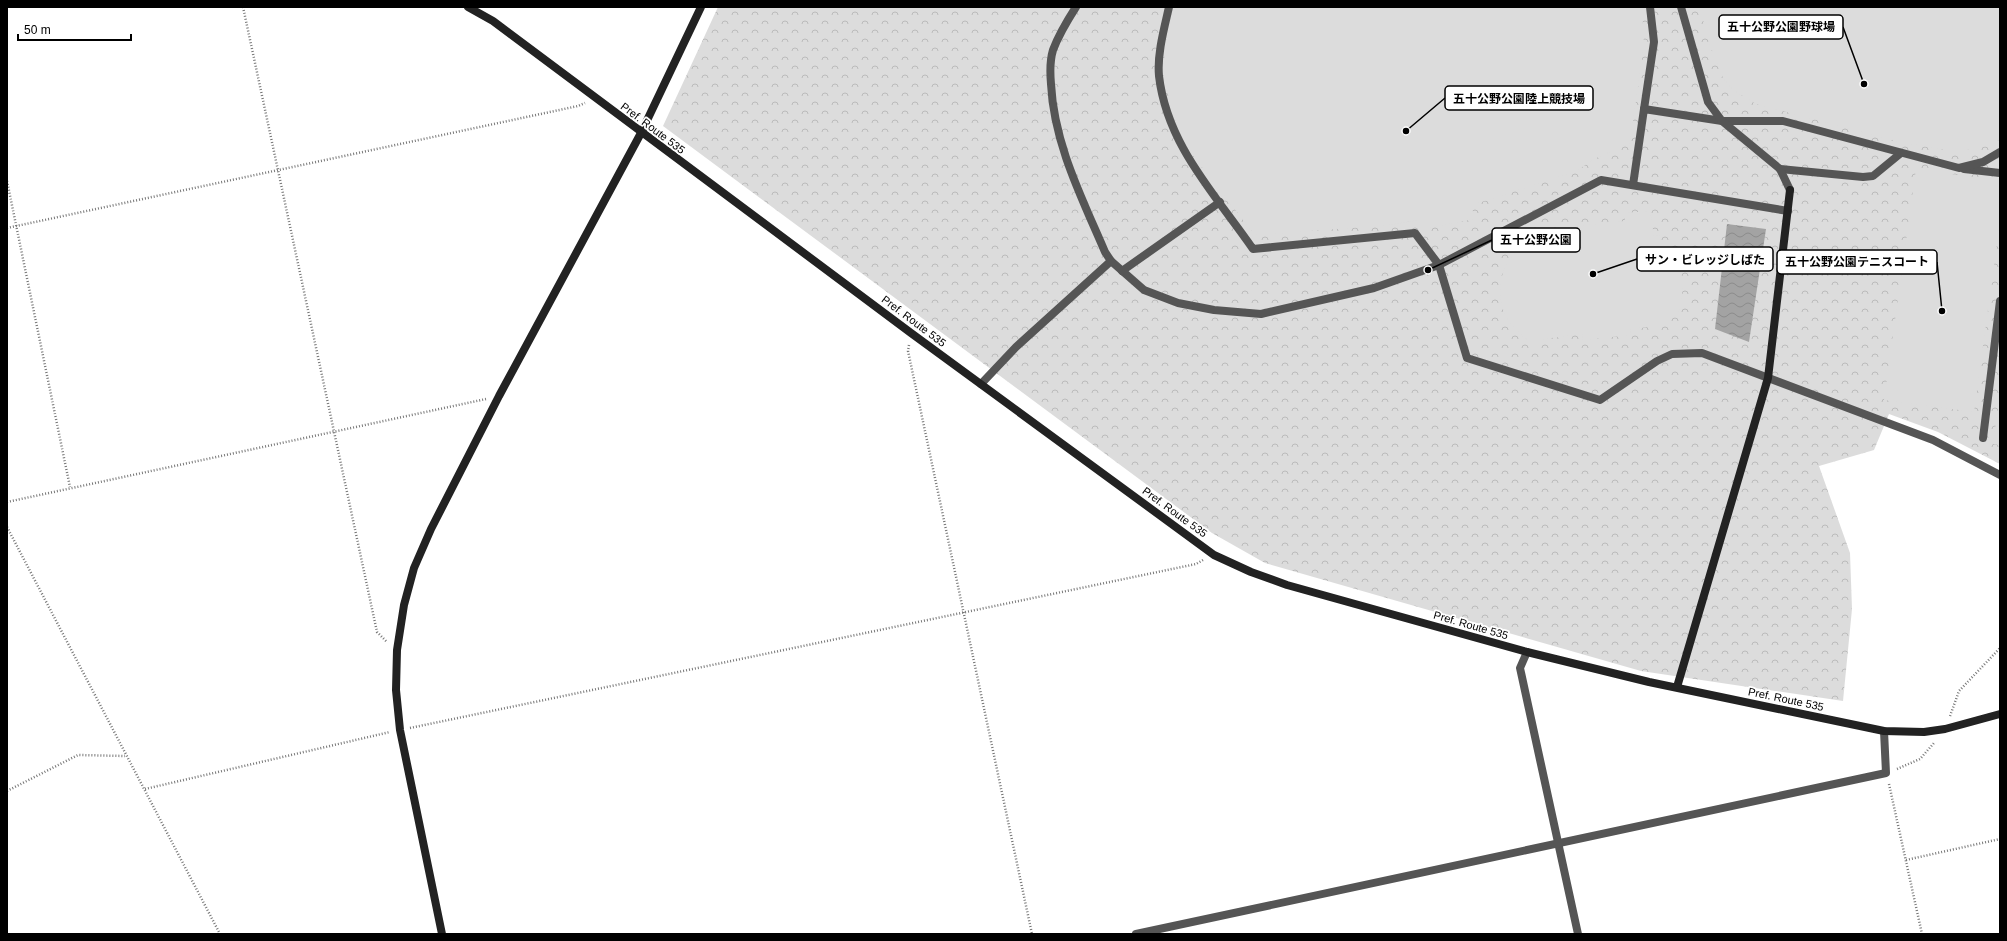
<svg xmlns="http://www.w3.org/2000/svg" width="2007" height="941" font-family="Arial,'Noto Sans JP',sans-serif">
<defs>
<pattern id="forest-crowns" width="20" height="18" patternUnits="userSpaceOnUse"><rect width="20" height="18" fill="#dcdcdc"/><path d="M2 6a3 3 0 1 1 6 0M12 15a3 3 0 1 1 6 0" fill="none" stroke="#bbb"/></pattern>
<pattern id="water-waves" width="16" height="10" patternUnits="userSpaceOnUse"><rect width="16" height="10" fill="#a3a3a3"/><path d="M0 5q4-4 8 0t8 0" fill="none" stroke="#8b8b8b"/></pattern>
</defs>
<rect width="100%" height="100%" fill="#fff"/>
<polygon fill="url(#forest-crowns)" points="718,7 2000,7 2000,464 1938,432 1889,414 1874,450 1819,466 1850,553 1852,609 1843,701 1641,671 1265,563 1212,533 663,126"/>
<g fill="#dcdcdc">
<polygon points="1173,7 1642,7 1644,45 1630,143 1592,160 1577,171 1472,205 1474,219 1420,230 1419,220 1389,225 1255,235 1194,157 1174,118 1163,73 1166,41"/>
<polygon points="1700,7 2000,7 2000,139 1992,145 1957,152 1900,142 1756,104 1733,90 1723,78 1708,40"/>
<polygon points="1916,169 2000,181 2000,222 1974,412 1884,400"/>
<path d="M 1650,211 L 1654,236 L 1660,235 L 1663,257 L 1676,256 C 1685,277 1684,295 1677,317 L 1666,318 L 1667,325 L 1630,329 L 1631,335 L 1583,340 L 1582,334 L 1529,341 C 1519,333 1510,326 1505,314 C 1494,293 1502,255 1525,247 L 1522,232 L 1625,221 L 1625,213 Z"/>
<polygon points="2000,395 2000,445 1993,444"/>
</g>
<polygon fill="url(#water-waves)" points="1727,224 1766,229 1749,342 1715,329"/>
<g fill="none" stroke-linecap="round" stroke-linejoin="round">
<g stroke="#777" stroke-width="2.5" stroke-dasharray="1 2" stroke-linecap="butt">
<polyline points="243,7 377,632 387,642"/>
<polyline points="7,181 70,487"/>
<polyline points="7,228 578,106 585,103"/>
<polyline points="909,345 908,351 1032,934"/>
<polyline points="7,502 486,399"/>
<polyline points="7,527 220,934"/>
<polyline points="1950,716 1959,691 2000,648"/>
<polyline points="410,728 1196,564 1203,560"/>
<polyline points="1897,769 1920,759 1934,743"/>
<polyline points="1889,784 1922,934"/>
<polyline points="145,789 390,732"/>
<polyline points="7,791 78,755 125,756"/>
<polyline points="1906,860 2000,839"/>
</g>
<g stroke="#555" stroke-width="8">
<path d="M 1076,7 C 1067,21 1059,34 1053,50 C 1050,60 1050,73 1051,84 C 1054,144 1082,198 1105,252 L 1111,261 L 1144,290 L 1178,303 L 1214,310 L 1261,314 L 1374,288 L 1439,265 L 1601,180 L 1788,211"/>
<path d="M 1169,7 C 1164,29 1157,54 1159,76 C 1167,145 1215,194 1253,249 L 1415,233 L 1439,265 L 1467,358 L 1600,400 L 1657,361 L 1672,354 L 1702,353 L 1933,440 L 2000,475"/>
<polyline points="1644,109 1654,42 1650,7"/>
<polyline points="1780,169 1863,177 1873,176 1901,153"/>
<polyline points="1964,169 2000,173"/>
<polyline points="1633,185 1644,109 1722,121 1783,121 1959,168 1983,162 2000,152"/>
<polyline points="1122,271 1220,202"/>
<polyline points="981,384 1016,347 1111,261"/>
<polyline points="1983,438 2000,301"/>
</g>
<g stroke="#555" stroke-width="8">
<polyline points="1681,7 1708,102 1722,121 1780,169 1790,190"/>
<polyline points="1527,652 1520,668 1578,934"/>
<polyline points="1136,934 1886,773 1884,731"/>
</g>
<g stroke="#222" stroke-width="8">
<polyline points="468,7 493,21 911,333 1214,555 1251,572 1287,585 1527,652 1649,682 1884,731 1924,732 1945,729 2000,714"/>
<polyline points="1677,687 1768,378 1790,190"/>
<polyline points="442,934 400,730 396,690 397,650 404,605 414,568 431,529 499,396 641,133 701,7"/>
</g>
</g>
<g text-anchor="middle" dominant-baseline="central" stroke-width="3.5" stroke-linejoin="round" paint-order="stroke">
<g font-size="11" fill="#000" stroke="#fff">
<text transform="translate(653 128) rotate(37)">Pref. Route 535</text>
<text transform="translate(914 321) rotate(37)">Pref. Route 535</text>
<text transform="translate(1175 512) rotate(36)">Pref. Route 535</text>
<text transform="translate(1471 625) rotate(16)">Pref. Route 535</text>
<text transform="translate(1786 699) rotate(12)">Pref. Route 535</text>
</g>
</g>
<path fill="none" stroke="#000" stroke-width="1.5" d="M1864 84L1843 27M1406 131L1445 98M1428 270L1492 240M1593 274L1637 259M1942 311L1937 262"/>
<g fill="#000" stroke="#fff" stroke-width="1.5">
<circle cx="1864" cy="84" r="4"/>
<circle cx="1406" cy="131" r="4"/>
<circle cx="1428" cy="270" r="4"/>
<circle cx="1593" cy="274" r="4"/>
<circle cx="1942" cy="311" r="4"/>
</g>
<g fill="#fff" stroke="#000" stroke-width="1.5">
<rect x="1719" y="15" width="124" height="24" rx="4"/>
<rect x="1445" y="86" width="148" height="24" rx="4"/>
<rect x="1492" y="228" width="88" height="24" rx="4"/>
<rect x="1637" y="247" width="136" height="24" rx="4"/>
<rect x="1777" y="250" width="160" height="24" rx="4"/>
</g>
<g font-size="12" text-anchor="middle" font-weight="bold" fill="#000">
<text x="1781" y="31">五十公野公園野球場</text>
<text x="1519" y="103">五十公野公園陸上競技場</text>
<text x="1536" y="244">五十公野公園</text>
<text x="1705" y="264">サン・ビレッジしばた</text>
<text x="1857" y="266">五十公野公園テニスコート</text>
</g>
<rect width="2007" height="941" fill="none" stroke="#000000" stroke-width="16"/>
<path d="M18 34v6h113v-6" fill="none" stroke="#000000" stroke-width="2"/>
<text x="24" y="34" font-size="12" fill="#000000" stroke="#ffffff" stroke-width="3" paint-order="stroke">50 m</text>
</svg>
